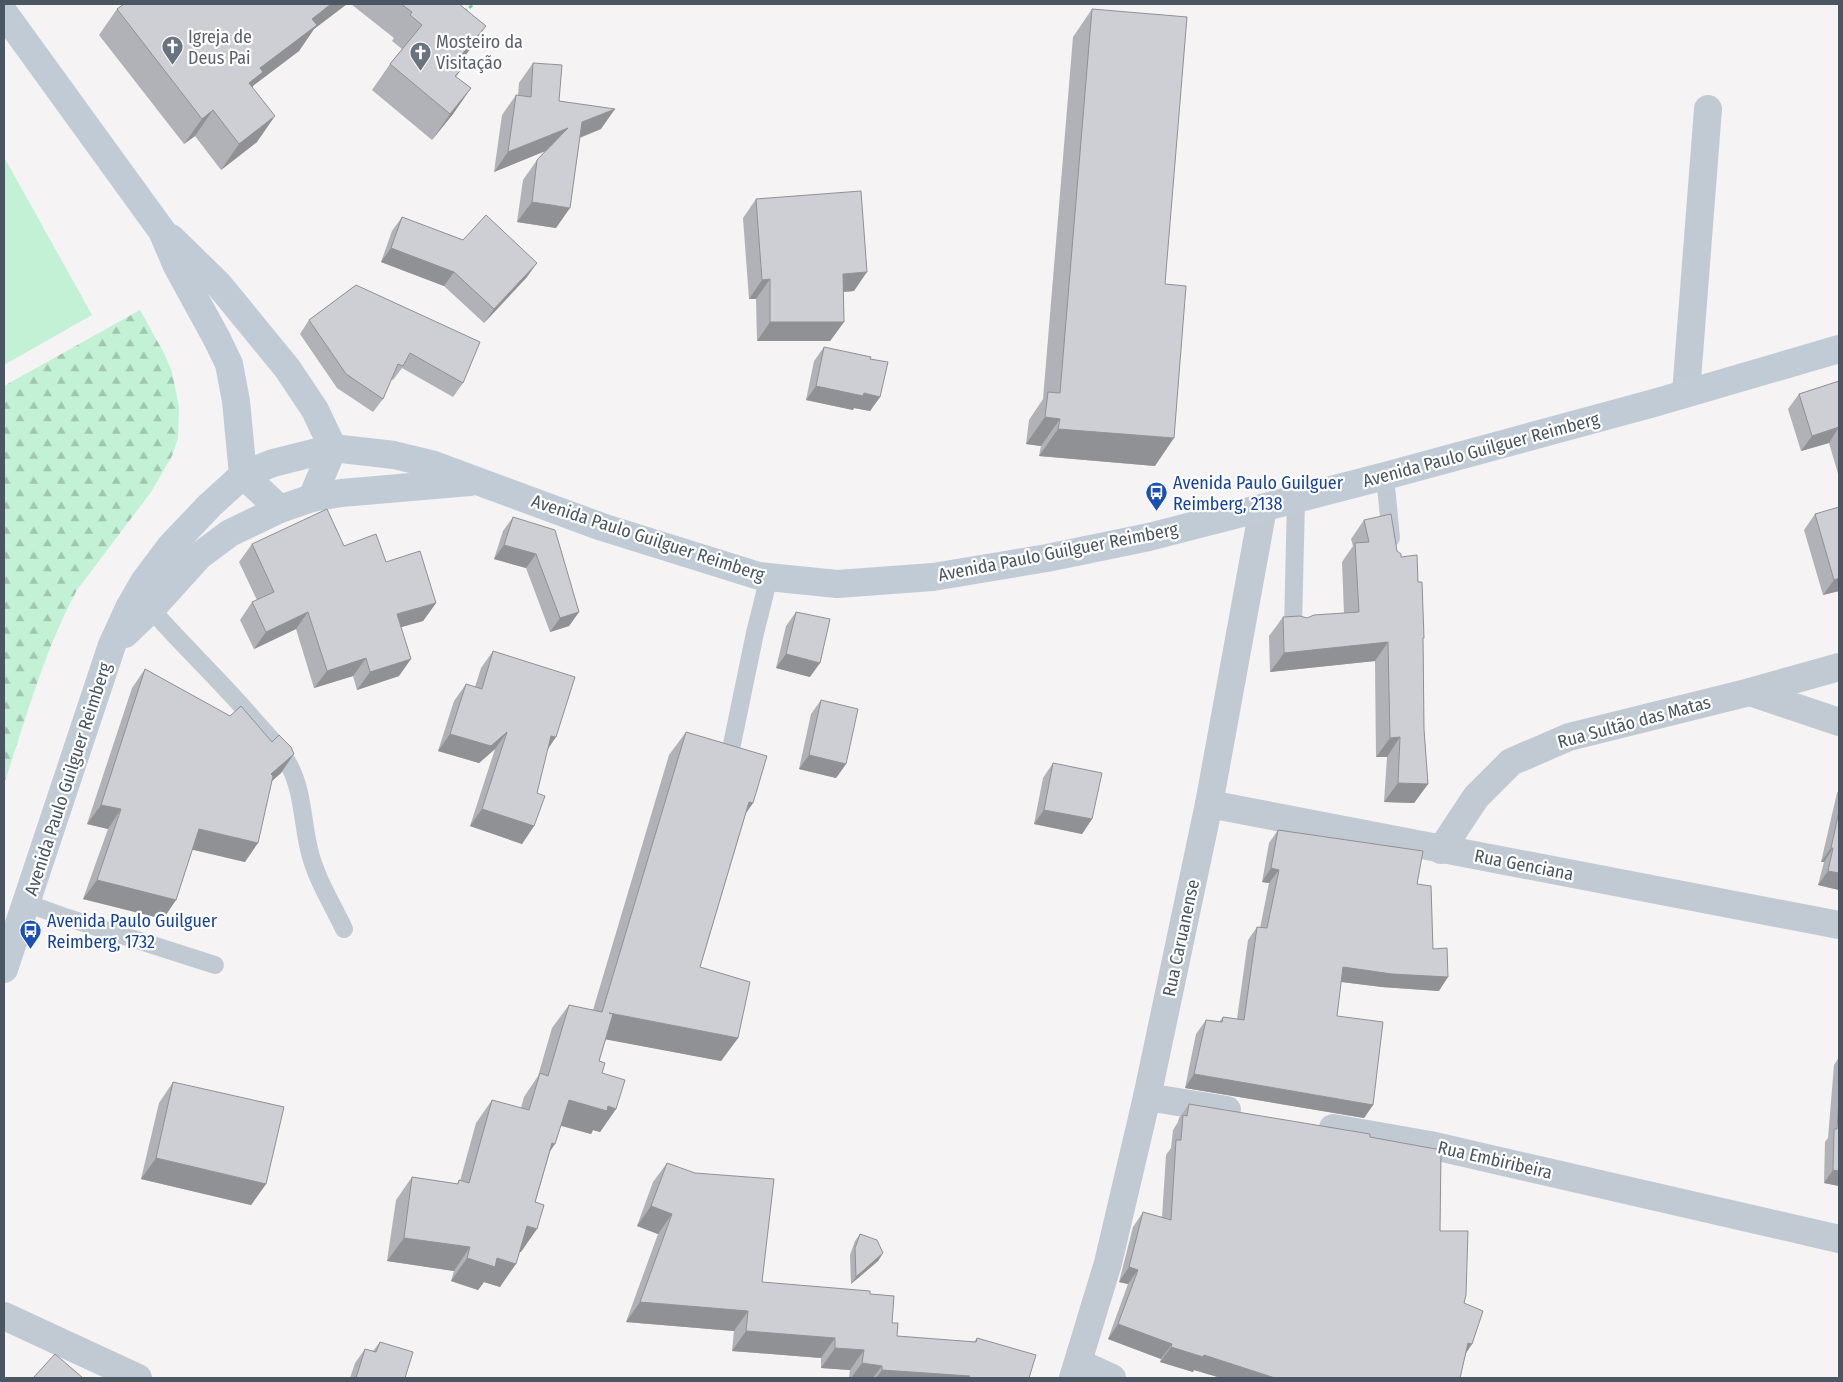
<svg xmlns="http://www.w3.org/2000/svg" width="1843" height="1382" font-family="'Fira Sans Condensed',sans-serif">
<defs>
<pattern id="forest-firs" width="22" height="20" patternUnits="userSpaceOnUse" patternTransform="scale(1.25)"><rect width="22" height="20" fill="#c3f1d5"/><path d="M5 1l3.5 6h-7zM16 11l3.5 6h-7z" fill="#a0c6b0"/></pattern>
</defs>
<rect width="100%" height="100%" fill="#f5f3f3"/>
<path fill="url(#forest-firs)" d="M 140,310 L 165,355 L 172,372 L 179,407 L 178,438 L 172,456 L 151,492 L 77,590 C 44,651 26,719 4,784 L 4,386 Z"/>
<polygon fill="#c3f1d5" points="4,157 92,315 4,365"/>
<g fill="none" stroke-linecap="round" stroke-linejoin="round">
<polyline stroke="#7ad0a6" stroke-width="3" stroke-dasharray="4 2.5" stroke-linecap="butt" points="464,12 474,4"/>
<g stroke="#c1cad2" stroke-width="18">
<polyline points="1385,476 1391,538"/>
<path d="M 151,609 C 184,647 221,681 254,720 C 267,734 280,748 289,765 C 303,791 302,820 309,849 C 315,877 332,903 344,929"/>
<polyline points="1293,627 1296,500"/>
<polyline points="731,749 755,633 769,577"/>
<polyline points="26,903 62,916 215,965"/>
</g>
<g stroke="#c1cad2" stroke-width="28">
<polyline points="1686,393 1708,109"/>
<polyline points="1750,692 1839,722"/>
<polyline points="1209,804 1839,925"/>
<polyline points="1441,850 1476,797 1511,762 1569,737 1750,692 1839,667"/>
<polyline points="1147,1097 1227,1110"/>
<polyline points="1333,1128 1430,1145 1839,1239"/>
<polyline points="4,1316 138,1378"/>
<polyline points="1079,1363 1112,1378"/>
<polyline points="1073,1378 1108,1263 1147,1097 1209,804 1263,508"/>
</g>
<g stroke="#c1cbd6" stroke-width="28">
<polyline points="4,13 162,231 177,266 217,339 229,364 236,401 243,475 280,509"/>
<polyline points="171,238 219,285 287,368 315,410 333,448 312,498"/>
<polyline points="125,634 151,609 199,556 230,533 280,509 312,498 341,493 470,482"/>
<polyline points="4,969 112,645 129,608 144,582 171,546 210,505 243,475 273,463 333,448 394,455 431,464 602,527 759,576 837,584 933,577 1047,558 1149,537 1385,476 1654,403 1839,349"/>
</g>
</g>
<g fill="#b0b2b7">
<polygon points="124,4 347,4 314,29 299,51 254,85 252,87 257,142 221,170 195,136 184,144 99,35 117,9"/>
<polygon points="351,4 459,4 468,52 456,66 461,70 456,77 471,88 453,114 432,140 372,90 390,64 402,49 392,41 394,38"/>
<polygon points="1092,9 1165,284 1155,466 1039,456 1041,446 1026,444 1029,420 1043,399 1073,37"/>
<polygon points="533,63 559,101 601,129 580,138 556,228 517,222 523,180 537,160 545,151 494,172 502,115 516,95 518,95 519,83"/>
<polygon points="756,199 854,291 843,292 844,322 830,341 757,341 756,299 749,299 743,218"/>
<polygon points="402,217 463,240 527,277 484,323 444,286 381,262 392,231"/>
<polygon points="356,285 463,383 453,397 402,368 393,380 391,379 383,399 373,412 337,388 300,334 309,320"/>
<polygon points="824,347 870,359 880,397 870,411 854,408 853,410 806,400 814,361"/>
<polygon points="1839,381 1839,477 1829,443 1801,451 1788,409 1799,394"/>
<polygon points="1815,514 1839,591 1823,595 1804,530"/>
<polygon points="513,517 579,612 569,626 550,632 526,568 494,559 503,531"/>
<polygon points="1364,520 1397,551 1418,582 1423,640 1424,729 1428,784 1414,803 1384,802 1387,757 1376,757 1375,661 1270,672 1269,636 1283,617 1307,618 1344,613 1342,562 1353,546 1351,539"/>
<polygon points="252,544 344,546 386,562 436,603 423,621 401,627 399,676 357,690 353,676 314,688 296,629 254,649 240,620 252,602 257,600 239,562"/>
<polygon points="796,612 810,677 776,668 786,626"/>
<polygon points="493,651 547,749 537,793 534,826 522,844 470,826 495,749 479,763 438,751 454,701 466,684 475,687 481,668"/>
<polygon points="145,669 281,773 272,781 245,862 192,849 176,900 163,919 83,899 108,829 87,824 132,688"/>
<polygon points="821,700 846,764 836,778 799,769 811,714"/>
<polygon points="686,732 753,803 746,813 700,967 738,1038 721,1061 606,1039 599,1061 602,1073 616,1109 600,1132 593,1130 591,1134 561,1126 550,1152 521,1252 520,1252 500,1287 484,1282 478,1290 451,1281 454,1271 387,1261 396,1200 412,1177 457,1184 459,1180 460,1181 476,1123 492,1100 521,1108 524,1097 538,1076 552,1028 569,1005 593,1010 669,755"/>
<polygon points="1053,763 1092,819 1082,834 1034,824 1043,778"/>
<polygon points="1839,790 1839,890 1818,885 1824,862 1821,862 1837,793"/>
<polygon points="1278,830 1417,884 1433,949 1439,991 1382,987 1341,982 1337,1016 1373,1105 1364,1118 1185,1088 1196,1034 1206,1020 1219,1022 1223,1017 1237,1019 1248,940 1257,927 1260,928 1269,883 1262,882 1269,843"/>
<polygon points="1839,1057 1839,1186 1824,1183 1825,1142 1828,1138 1834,1065"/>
<polygon points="173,1082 266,1184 251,1205 141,1179 159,1103"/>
<polygon points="1189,1104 1370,1137 1440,1231 1464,1303 1472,1344 1466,1353 1460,1378 1221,1378 1194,1370 1193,1372 1160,1362 1161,1359 1108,1339 1128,1284 1119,1282 1133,1227 1143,1212 1162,1217 1166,1155 1171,1148 1173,1130 1178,1122 1179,1118"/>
<polygon points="667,1163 762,1282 870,1294 892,1323 897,1336 974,1342 977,1338 1029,1378 849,1378 850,1370 821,1368 821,1358 732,1351 734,1331 626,1322 658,1234 637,1226 653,1182"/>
<polygon points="860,1234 883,1253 878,1261 851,1284 850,1255 855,1241"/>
<polygon points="380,1342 405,1378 350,1378 355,1363 365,1349 373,1351"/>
</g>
<g fill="#909195">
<polygon points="331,4 347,4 314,29 299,51 254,85 245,97 249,83 260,68 312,19"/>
<polygon points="486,26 468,52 436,90 454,64"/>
<polygon points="471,88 453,114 432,140 450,114"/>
<polygon points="615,109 601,129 568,142 582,122"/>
<polygon points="213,110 195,136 184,144 202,119"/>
<polygon points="275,116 257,142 221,170 239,144"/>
<polygon points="568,128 553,148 494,172 508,152"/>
<polygon points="532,202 570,208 556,228 517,222"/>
<polygon points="391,248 454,272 444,286 381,262"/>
<polygon points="537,263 527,277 484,323 494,309"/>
<polygon points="867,272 854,291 830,293 843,274"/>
<polygon points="770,279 756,299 749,299 762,280"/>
<polygon points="770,322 844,322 830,341 757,341"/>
<polygon points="816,386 864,393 880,397 870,411 854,408 853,410 806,400"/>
<polygon points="1045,417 1060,419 1041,446 1026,444"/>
<polygon points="1839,427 1829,443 1801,451 1812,436"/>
<polygon points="1058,429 1174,438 1155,466 1039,456"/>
<polygon points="504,545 536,554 526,568 494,559"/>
<polygon points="1839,578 1839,591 1823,595 1834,580"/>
<polygon points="436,603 423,621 384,632 397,614"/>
<polygon points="308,612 296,629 254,649 266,632"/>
<polygon points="579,612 569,626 550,632 560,618"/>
<polygon points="1388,642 1375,661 1270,672 1284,653"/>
<polygon points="786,654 820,663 810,677 776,668"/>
<polygon points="366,658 353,676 314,688 327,671"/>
<polygon points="411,659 399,676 357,690 370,672"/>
<polygon points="507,732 495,749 479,763 438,751 450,734"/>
<polygon points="551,736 556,737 544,755"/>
<polygon points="1400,737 1387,757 1376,757 1390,738"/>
<polygon points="294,754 281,773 258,793 271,774"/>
<polygon points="809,755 846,764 836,778 799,769"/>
<polygon points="1398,783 1428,784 1414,803 1384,802"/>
<polygon points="749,802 753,803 737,826"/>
<polygon points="101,805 121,809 108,829 87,824"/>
<polygon points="482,809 534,826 522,844 470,826"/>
<polygon points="1044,810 1092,819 1082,834 1034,824"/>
<polygon points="199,829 258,843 245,862 185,848"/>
<polygon points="1831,848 1833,848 1824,862 1821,862"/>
<polygon points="1271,868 1279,870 1269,883 1262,882"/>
<polygon points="1828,871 1839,873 1839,890 1818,885"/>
<polygon points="97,880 176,900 163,919 83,899"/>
<polygon points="1343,967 1448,977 1439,991 1382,987 1334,981"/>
<polygon points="609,1013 738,1038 721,1061 593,1037"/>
<polygon points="1194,1074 1373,1105 1364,1118 1185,1088"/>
<polygon points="569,1100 608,1106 616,1109 600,1132 593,1130 591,1134 552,1123"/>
<polygon points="552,1143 555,1144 539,1167"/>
<polygon points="156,1158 266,1184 251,1205 141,1179"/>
<polygon points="1833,1170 1839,1171 1839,1186 1824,1183"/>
<polygon points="651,1206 672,1214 658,1234 637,1226"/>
<polygon points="527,1226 537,1229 521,1252 511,1250"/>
<polygon points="404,1238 470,1247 454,1271 387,1261"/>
<polygon points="883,1253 878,1261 851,1284 856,1277"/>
<polygon points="467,1258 497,1258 516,1264 500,1287 484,1282 478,1290 451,1281"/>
<polygon points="1129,1267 1138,1270 1128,1284 1119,1282"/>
<polygon points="640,1302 748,1311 734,1331 626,1322"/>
<polygon points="1118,1324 1172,1344 1161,1359 1108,1339"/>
<polygon points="746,1331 835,1338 821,1358 732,1351"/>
<polygon points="1468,1343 1472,1344 1462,1359"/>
<polygon points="1171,1347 1204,1355 1275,1378 1221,1378 1194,1370 1193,1372 1160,1362"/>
<polygon points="835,1348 864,1350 850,1370 821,1368"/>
<polygon points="862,1363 882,1366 873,1378 851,1378"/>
<polygon points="882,1370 970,1376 968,1378 876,1378"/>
</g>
<g fill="#cdcfd5" stroke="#909195">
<polygon points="124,4 331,4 312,19 317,25 260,68 263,72 249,83 275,116 239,144 213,110 202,119 117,9"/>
<polygon points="401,4 459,4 486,26 454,64 461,70 455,76 471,88 450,114 390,64 422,25 410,15 412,12"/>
<polygon points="1092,9 1187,17 1165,284 1186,286 1174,438 1058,429 1060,419 1045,417 1048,392 1060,393"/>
<polygon points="533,63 562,65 559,101 615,109 582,122 570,208 532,202 537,160 568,128 508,152 516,95 531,97"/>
<polygon points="861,191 867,272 843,274 844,322 770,322 770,279 762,280 756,199"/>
<polygon points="486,215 537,263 494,309 454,272 391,248 402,217 463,240"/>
<polygon points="356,285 480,342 463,383 410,353 403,366 398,364 383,399 346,374 309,320"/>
<polygon points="824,347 871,357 870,359 888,362 880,397 864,393 863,396 816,386"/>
<polygon points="1839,381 1839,427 1812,436 1799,394"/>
<polygon points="1839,507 1839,578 1834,580 1815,514"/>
<polygon points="327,509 344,546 376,534 386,562 420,551 436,603 397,614 411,659 370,672 366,658 327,671 308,612 266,632 252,602 274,592 252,544"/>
<polygon points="1391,514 1397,551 1401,554 1401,557 1417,555 1418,582 1422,582 1424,638 1423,638 1424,729 1428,784 1398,783 1400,737 1390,738 1388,642 1284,653 1283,617 1300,616 1307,618 1314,615 1359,612 1355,543 1369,542 1364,520"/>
<polygon points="513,517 555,530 579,612 560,618 536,554 504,545"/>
<polygon points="796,612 830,619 820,663 786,654"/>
<polygon points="493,651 575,677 556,737 551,736 537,793 545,796 534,826 482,809 507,732 491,746 450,734 466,684 482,689"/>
<polygon points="145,669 230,716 241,706 272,742 279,735 291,747 294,754 271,774 273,776 258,843 199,829 176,900 97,880 121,809 101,805"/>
<polygon points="821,700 858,709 846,764 809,755"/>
<polygon points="686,732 767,756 753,803 749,802 700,967 750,982 738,1038 609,1013 613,1014 599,1061 605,1063 602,1073 625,1080 616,1109 608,1106 607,1111 569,1100 555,1144 552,1143 535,1202 544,1205 537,1229 527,1226 516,1264 497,1258 495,1267 467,1258 470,1247 404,1238 412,1177 458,1184 459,1180 469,1183 492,1100 529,1110 540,1073 548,1076 569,1005 602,1012"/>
<polygon points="1053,763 1102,773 1092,819 1044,810"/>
<polygon points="1839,811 1839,873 1828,871 1833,848 1831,848"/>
<polygon points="1278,830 1423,851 1417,884 1431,886 1433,949 1447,948 1448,977 1392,974 1343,967 1337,1016 1383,1022 1373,1105 1194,1074 1206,1020 1222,1022 1223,1017 1244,1020 1257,927 1267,928 1279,870 1271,868"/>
<polygon points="173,1082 284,1107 266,1184 156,1158"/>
<polygon points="1839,1099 1839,1171 1833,1170 1834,1129 1837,1129"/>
<polygon points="1189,1104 1370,1134 1370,1137 1441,1150 1440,1231 1468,1231 1466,1295 1464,1303 1483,1311 1472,1344 1468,1343 1460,1378 1275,1378 1204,1355 1203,1357 1171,1347 1172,1344 1118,1324 1138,1270 1129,1267 1143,1212 1171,1220 1176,1140 1181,1140 1183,1115 1187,1116"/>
<polygon points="667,1163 695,1173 774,1179 762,1282 870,1291 870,1294 894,1296 892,1323 898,1323 897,1336 976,1342 977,1338 1036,1355 1029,1378 969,1378 970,1376 882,1370 882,1366 862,1363 864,1350 835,1348 835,1338 746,1331 748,1311 640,1302 672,1214 651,1206"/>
<polygon points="860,1234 877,1240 883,1253 856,1277 855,1248"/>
<polygon points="380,1342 413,1352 405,1378 356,1378 365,1349 376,1352"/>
<polygon points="55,1354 83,1378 33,1378"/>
</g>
<defs>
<symbol id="church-pin" viewBox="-11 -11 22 30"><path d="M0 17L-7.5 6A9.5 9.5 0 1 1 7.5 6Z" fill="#6b7280" stroke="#fff"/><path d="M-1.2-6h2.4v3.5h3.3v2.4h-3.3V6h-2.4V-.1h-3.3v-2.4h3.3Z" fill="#fff"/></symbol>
<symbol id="bus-pin" viewBox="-11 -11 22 30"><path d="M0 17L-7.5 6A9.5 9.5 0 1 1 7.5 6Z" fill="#1a4fb4" stroke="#fff"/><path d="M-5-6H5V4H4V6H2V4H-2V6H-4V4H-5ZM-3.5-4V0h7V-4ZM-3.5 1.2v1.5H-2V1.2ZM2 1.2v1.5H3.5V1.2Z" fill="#fff"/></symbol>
</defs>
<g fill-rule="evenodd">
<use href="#church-pin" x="160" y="34" width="25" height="34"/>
<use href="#church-pin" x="408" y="40" width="25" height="34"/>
<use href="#bus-pin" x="1144" y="480" width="25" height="34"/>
<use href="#bus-pin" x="18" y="918" width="25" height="34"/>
</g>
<g text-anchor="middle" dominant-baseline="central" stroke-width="4.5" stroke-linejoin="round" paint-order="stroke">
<g font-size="18" fill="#5b616d" stroke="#fff" text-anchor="start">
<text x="188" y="37">Igreja de<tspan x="188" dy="21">Deus Pai</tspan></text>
<text x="436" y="42">Mosteiro da<tspan x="436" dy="21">Visitação</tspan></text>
</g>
<g font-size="18" fill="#4a5661" stroke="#fff">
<text transform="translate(1481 450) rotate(-15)">Avenida Paulo Guilguer Reimberg</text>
<text transform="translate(648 538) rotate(18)">Avenida Paulo Guilguer Reimberg</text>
<text transform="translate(1058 552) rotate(-11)">Avenida Paulo Guilguer Reimberg</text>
<text transform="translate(1634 722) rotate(-15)">Rua Sultão das Matas</text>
<text transform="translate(68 779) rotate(-72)">Avenida Paulo Guilguer Reimberg</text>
<text transform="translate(1524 865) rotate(11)">Rua Genciana</text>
<text transform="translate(1181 938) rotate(-78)">Rua Caruanense</text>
<text transform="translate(1495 1160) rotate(13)">Rua Embiribeira</text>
</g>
<g font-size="18" fill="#164399" stroke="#fff" text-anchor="start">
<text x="1173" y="483">Avenida Paulo Guilguer<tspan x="1173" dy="21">Reimberg, 2138</tspan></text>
<text x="47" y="921">Avenida Paulo Guilguer<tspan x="47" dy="21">Reimberg, 1732</tspan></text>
</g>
</g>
<rect width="1843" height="1382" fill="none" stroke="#4a5661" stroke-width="10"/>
</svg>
